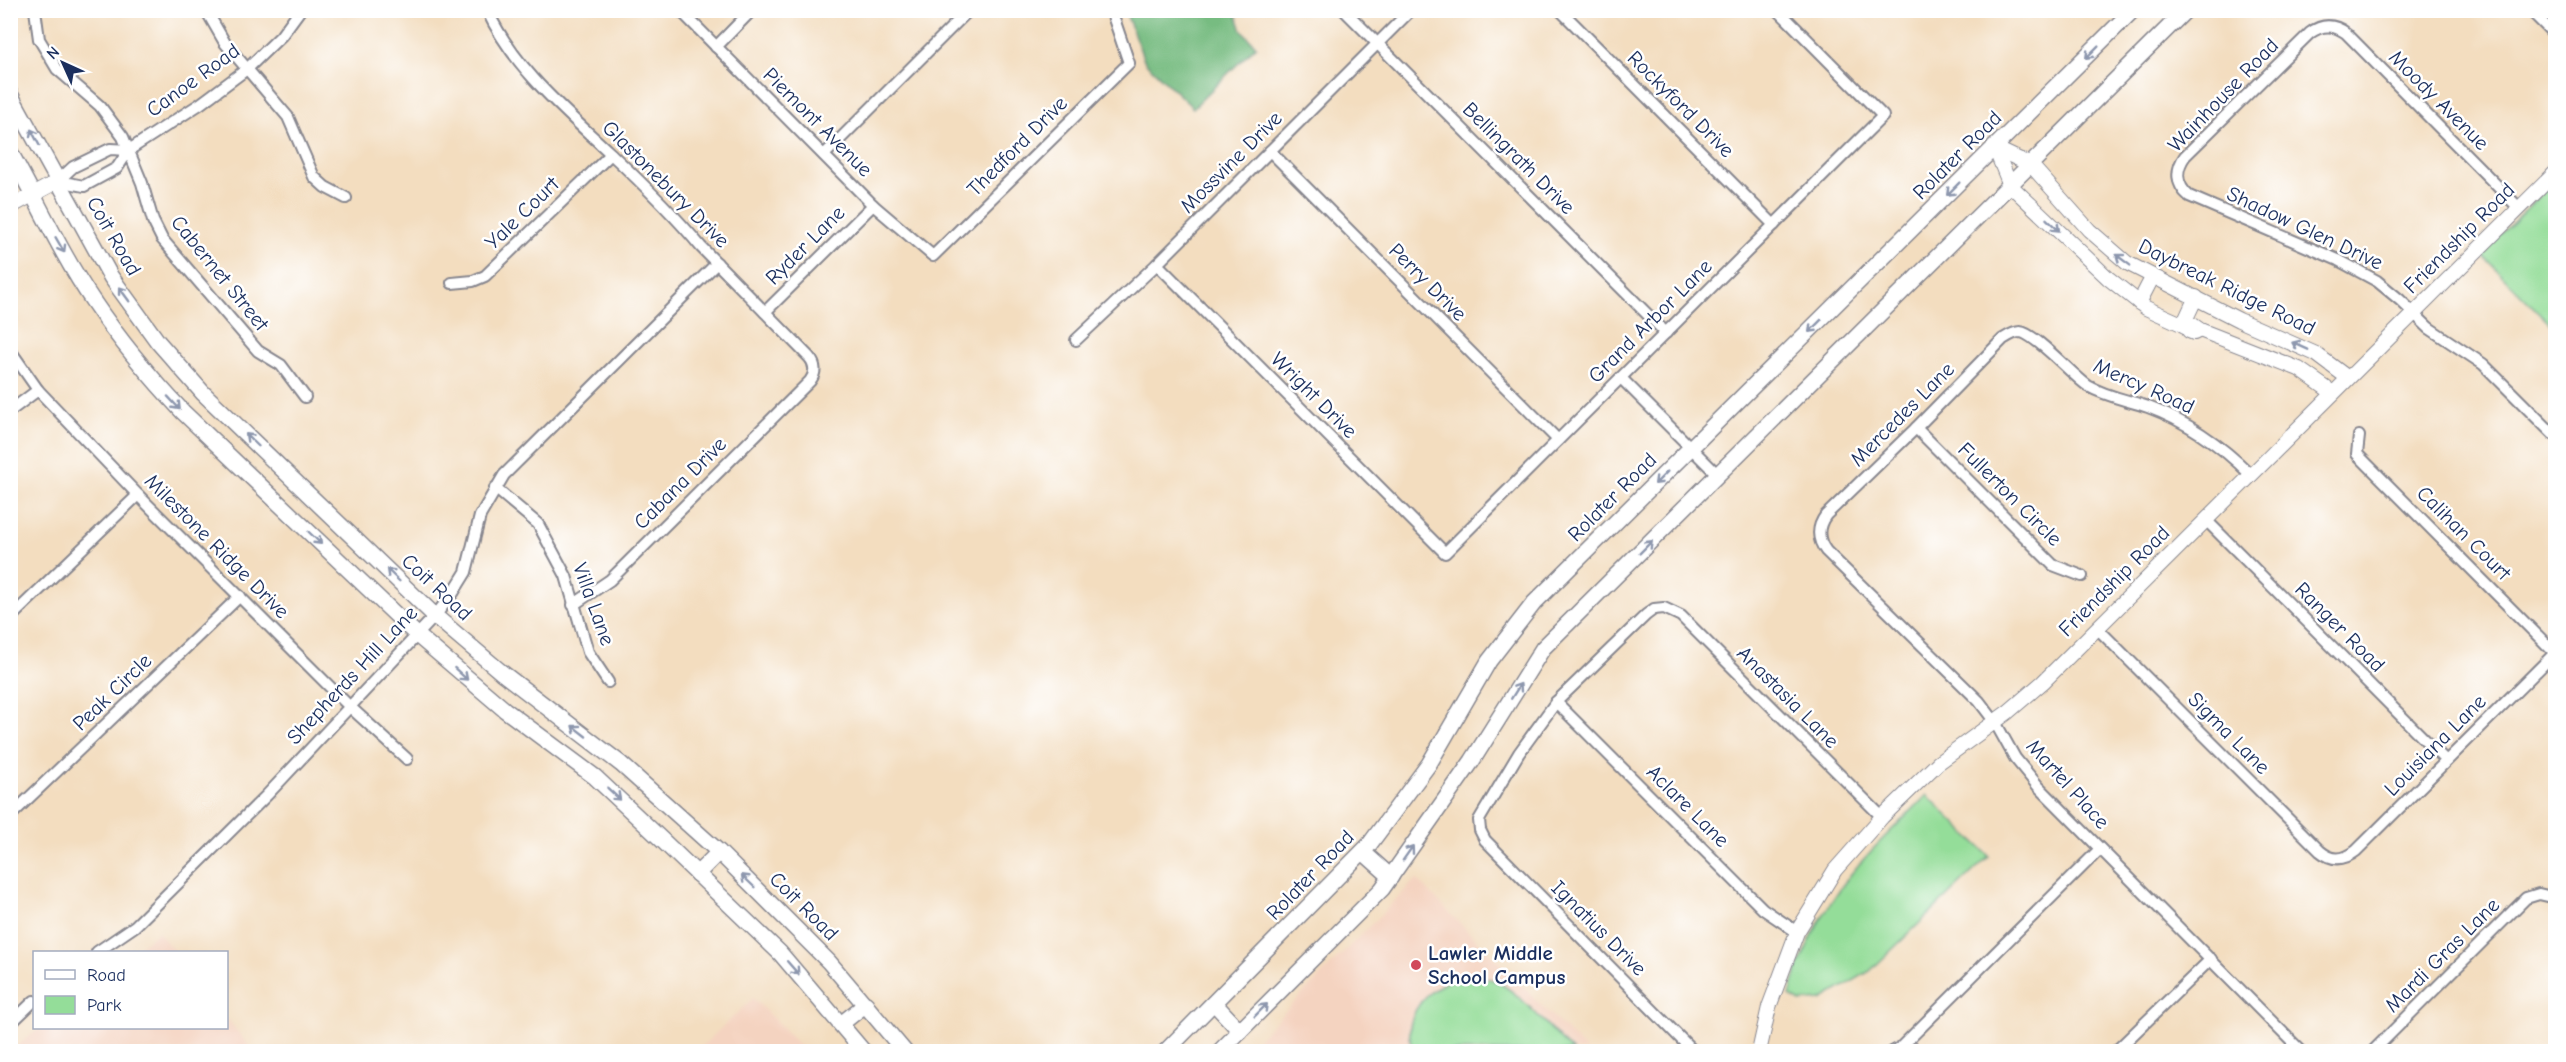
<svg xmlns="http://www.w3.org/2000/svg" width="2566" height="1062" font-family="'Comic Neue',sans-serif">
<rect width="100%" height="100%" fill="#fff"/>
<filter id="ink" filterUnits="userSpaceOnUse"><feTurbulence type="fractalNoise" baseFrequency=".0167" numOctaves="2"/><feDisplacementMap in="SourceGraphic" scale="12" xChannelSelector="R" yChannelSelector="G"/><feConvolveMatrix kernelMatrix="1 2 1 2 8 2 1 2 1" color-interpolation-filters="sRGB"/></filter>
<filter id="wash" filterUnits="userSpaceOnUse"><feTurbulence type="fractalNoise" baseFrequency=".008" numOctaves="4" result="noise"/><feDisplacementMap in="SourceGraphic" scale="24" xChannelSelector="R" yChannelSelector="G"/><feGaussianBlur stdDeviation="1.35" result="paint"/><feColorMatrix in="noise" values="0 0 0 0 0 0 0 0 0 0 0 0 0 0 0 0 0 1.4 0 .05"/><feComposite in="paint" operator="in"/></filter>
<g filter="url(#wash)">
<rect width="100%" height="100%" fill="#f3ddbf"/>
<g fill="#f4d3c0">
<polygon points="1416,879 1587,1051 1245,1052"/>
<polygon points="158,932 175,952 133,952"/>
<polygon points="753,998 805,1051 697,1051"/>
<polygon points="227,1018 253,1051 11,1051 40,1028 226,1028"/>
</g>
<g fill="#94dd99" stroke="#58867c" stroke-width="1.5">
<polygon points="2555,180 2555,325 2553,327 2481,254"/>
<path d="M 1927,795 L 1989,856 L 1870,971 L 1821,1000 L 1800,1002 L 1790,996 C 1798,956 1825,907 1851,874 C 1873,846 1902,821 1927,795 Z"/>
<path d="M 1461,976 C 1474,976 1486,976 1497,982 C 1521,993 1552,1032 1572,1051 L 1413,1051 C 1400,1014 1428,987 1461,976 Z"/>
</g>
<polygon fill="#77bc81" stroke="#497670" stroke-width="1.5" points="1125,11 1235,11 1242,30 1256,46 1193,108 1145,62"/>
</g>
<g filter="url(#ink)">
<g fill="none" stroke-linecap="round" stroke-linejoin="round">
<defs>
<g id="minor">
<polyline points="35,10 39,39 57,69 100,106 123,137 142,183 153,221 162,239 258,351 281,365 305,397"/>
<polyline points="206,10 225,43 288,117 314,177 325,187 346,198"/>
<path d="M 487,10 C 514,68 563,109 609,152 C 641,182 673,213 701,247 L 809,357 C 816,365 816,373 810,381 L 610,580 L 573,605"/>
<polyline points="680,10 873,205 933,256 1129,63 1111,10"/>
<polyline points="1344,10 1666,333"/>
<polyline points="1560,10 1774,225"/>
<polyline points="2530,10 2556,36"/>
<polyline points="716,47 752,10"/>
<polyline points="1270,151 1558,440"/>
<polyline points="824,155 969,10"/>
<polyline points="58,181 84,186 117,168 129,150 200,104 247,69 281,36 300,10"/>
<polyline points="58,181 73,167 110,149 129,150"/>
<path d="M 2519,208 L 2346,33 C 2334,24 2322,24 2310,33 L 2185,156 C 2175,170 2176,185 2189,196 L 2338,260 L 2377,281 L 2400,300 L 2429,328 L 2483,364 L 2556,437"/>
<polyline points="1157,264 1445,553 1883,116 1778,10"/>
<polyline points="452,283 473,281 485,276 611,154"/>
<polyline points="765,312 873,205"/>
<polyline points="1076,340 1157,264 1411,10"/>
<polyline points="10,350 38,390 138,495 349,706 407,759"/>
<polyline points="1621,378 1718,475"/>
<polyline points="10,411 38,390"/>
<polyline points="1916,428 2053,565 2082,576"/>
<polyline points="2359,436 2357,454 2555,653"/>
<path d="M 2251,475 C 2222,446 2186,421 2148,407 C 2128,400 2107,397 2088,386 C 2072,375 2035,333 2020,332 C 2014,332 2008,336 2003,339 L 1916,428 L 1826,515 C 1817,527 1817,539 1826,551 L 1979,701 L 1995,722 L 2015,758 L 2038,786 L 2302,1052"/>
<polyline points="495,488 538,524 566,576 588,652 608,682"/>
<polyline points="2206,520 2446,761"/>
<polyline points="10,618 138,495"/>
<path d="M 2097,628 L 2320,851 C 2332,861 2343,861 2356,851 L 2556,652"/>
<polyline points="1556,702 1763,909 1797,932"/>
<polyline points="10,816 240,596"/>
<polyline points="97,952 135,926 267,795 435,616 453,593 466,572 480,516 504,475 717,263"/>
<polyline points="10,1024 34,1001"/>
<polyline points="1694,1052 1485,840 1480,830 1479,820 1519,753 1556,702 1646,615 1654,609 1664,608 1681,616 1882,817"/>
<polyline points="1892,1052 1901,1047 2100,849"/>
<polyline points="2115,1052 2211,959"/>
<polyline points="2372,1052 2526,898 2539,894 2556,898"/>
</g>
<g id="tertiary">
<polyline points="1995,148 2031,165 2089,230 2127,263 2239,320 2316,354 2348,378"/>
<polyline points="1995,148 2010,185 2108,278 2146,308 2186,326 2189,331 2194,333 2200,330"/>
<polyline points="10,207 58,181"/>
<polyline points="2139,303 2152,278"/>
<polyline points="2183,325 2196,297"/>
<polyline points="2193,325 2200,330 2299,369 2333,393"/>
<polyline points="1759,1052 1769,1007 1797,932 1835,870 1882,817 1938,763 2008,712 2043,682 2556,172"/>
</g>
<g id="secondary">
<polyline points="10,94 111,277 158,342 203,393 435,616 501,672 621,764 719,852 829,962 905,1052"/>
<path d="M 10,152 C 38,202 61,254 93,301 C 120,341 150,377 183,412 L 417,635 L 505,710 L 595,777 L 662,840 L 780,953 L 864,1052"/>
<polyline points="1363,852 1391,877"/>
<polyline points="697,874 719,852"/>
<polyline points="1214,1003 1240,1031"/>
<polyline points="841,1024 866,1004"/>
<polyline points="1165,1052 1369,845 1429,764 1489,661 1534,603 2133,10"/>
<polyline points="1219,1052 1382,889 1472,761 1543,648 2186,10"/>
</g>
</defs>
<use href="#minor" stroke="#87868e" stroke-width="14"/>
<use href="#tertiary" stroke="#87868e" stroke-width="16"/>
<use href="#secondary" stroke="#87868e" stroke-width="18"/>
<use href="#minor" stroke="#fff" stroke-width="10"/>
<use href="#tertiary" stroke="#fff" stroke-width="14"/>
<use href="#secondary" stroke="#fff" stroke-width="15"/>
</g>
<defs><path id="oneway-shaft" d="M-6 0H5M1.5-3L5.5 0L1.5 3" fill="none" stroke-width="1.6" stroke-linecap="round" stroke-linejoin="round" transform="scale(1.5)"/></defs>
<g stroke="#8d97ae">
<use href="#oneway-shaft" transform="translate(2092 52) rotate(135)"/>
<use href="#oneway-shaft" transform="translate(35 137) rotate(-118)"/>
<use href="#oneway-shaft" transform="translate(1953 189) rotate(135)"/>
<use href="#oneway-shaft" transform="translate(2053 225) rotate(43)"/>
<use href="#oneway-shaft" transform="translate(60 245) rotate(60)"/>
<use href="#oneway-shaft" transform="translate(2123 260) rotate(-143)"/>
<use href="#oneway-shaft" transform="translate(124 294) rotate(-126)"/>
<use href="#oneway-shaft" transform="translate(1815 326) rotate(135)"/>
<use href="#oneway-shaft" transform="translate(2300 346) rotate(-156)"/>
<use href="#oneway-shaft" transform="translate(174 403) rotate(47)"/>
<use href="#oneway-shaft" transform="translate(252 440) rotate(-136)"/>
<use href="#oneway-shaft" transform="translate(1661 478) rotate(135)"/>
<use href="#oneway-shaft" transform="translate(315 538) rotate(44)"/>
<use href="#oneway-shaft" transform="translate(1646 547) rotate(-45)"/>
<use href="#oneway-shaft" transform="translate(393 575) rotate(-136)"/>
<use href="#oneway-shaft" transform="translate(461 674) rotate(42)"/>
<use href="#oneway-shaft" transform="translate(1516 691) rotate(-58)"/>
<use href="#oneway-shaft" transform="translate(579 731) rotate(-142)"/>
<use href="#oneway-shaft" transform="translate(614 794) rotate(43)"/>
<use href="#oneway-shaft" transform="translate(1408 853) rotate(-55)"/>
<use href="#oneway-shaft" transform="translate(748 881) rotate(-136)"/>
<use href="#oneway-shaft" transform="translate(793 968) rotate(49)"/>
<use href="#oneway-shaft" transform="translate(1261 1010) rotate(-45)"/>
</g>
</g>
<circle fill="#d1495b" stroke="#fff" stroke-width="2" cx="1416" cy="965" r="6"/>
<g text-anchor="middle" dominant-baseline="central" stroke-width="5" stroke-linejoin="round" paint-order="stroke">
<g font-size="21" fill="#1b2f5e" stroke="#fff">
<text transform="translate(193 80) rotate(-36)">Canoe Road</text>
<text transform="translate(2223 95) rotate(-46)">Wainhouse Road</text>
<text transform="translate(2439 100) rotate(45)">Moody Avenue</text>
<text transform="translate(1681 104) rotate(45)">Rockyford Drive</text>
<text transform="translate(818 122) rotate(45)">Piemont Avenue</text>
<text transform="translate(1017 146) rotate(-45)">Thedford Drive</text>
<text transform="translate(1957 155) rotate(-45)">Rolater Road</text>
<text transform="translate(1519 158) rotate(45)">Bellingrath Drive</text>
<text transform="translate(1231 162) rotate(-45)">Mossvine Drive</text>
<text transform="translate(666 184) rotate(45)">Glastonebury Drive</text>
<text transform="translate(522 213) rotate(-44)">Yale Court</text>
<text transform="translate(2305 228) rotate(25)">Shadow Glen Drive</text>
<text transform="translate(114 236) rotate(60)">Coit Road</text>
<text transform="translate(2459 238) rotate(-45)">Friendship Road</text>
<text transform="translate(805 245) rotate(-45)">Ryder Lane</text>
<text transform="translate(220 273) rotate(51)">Cabernet Street</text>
<text transform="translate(1428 282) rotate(45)">Perry Drive</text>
<text transform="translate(2227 287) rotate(26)">Daybreak Ridge Road</text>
<text transform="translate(1650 321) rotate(-45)">Grand Arbor Lane</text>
<text transform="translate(2144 386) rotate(24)">Mercy Road</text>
<text transform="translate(1314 395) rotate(45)">Wright Drive</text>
<text transform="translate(1902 414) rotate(-45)">Mercedes Lane</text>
<text transform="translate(680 483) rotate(-45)">Cabana Drive</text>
<text transform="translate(2010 494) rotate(45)">Fullerton Circle</text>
<text transform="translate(1612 497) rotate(-45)">Rolater Road</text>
<text transform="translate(2464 533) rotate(45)">Calihan Court</text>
<text transform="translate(217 546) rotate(45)">Milestone Ridge Drive</text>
<text transform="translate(2114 581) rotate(-45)">Friendship Road</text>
<text transform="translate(437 587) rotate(43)">Coit Road</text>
<text transform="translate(594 604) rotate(70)">Villa Lane</text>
<text transform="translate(2340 627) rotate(45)">Ranger Road</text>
<text transform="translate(352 675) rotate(-47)">Shepherds Hill Lane</text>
<text transform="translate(112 692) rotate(-44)">Peak Circle</text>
<text transform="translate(1788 697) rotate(45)">Anastasia Lane</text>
<text transform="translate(2229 733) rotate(45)">Sigma Lane</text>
<text transform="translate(2435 745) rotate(-45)">Louisiana Lane</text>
<text transform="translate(2068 784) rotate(48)">Martel Place</text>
<text transform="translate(1688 806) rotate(45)">Aclare Lane</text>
<text transform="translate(1310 875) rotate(-46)">Rolater Road</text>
<text transform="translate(804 906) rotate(45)">Coit Road</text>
<text transform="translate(1599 928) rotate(45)">Ignatius Drive</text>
<text transform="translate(2442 955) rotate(-45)">Mardi Gras Lane</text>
</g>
<g font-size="21" font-weight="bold" fill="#1b2f5e" stroke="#fff" text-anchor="start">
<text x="1428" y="953">Lawler Middle<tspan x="1428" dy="24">School Campus</tspan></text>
</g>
</g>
<rect width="2566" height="1062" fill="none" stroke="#fff" stroke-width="36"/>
<rect x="33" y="951" width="195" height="78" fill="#ffffff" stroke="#a4acbf" stroke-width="1.5"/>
<rect x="45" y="970" width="30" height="9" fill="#ffffff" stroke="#a4acbf" stroke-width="1.5"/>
<text x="87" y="981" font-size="18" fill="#1b2f5e">Road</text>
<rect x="45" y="996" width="30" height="18" fill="#94dd99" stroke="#a4acbf" stroke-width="1.5"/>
<text x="87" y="1011" font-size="18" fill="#1b2f5e">Park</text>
<g transform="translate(63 63) rotate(315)" stroke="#ffffff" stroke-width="4.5" paint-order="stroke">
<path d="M0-4.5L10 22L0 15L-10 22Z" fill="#1b2f5e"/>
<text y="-9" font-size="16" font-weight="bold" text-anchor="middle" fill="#1b2f5e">N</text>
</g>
</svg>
